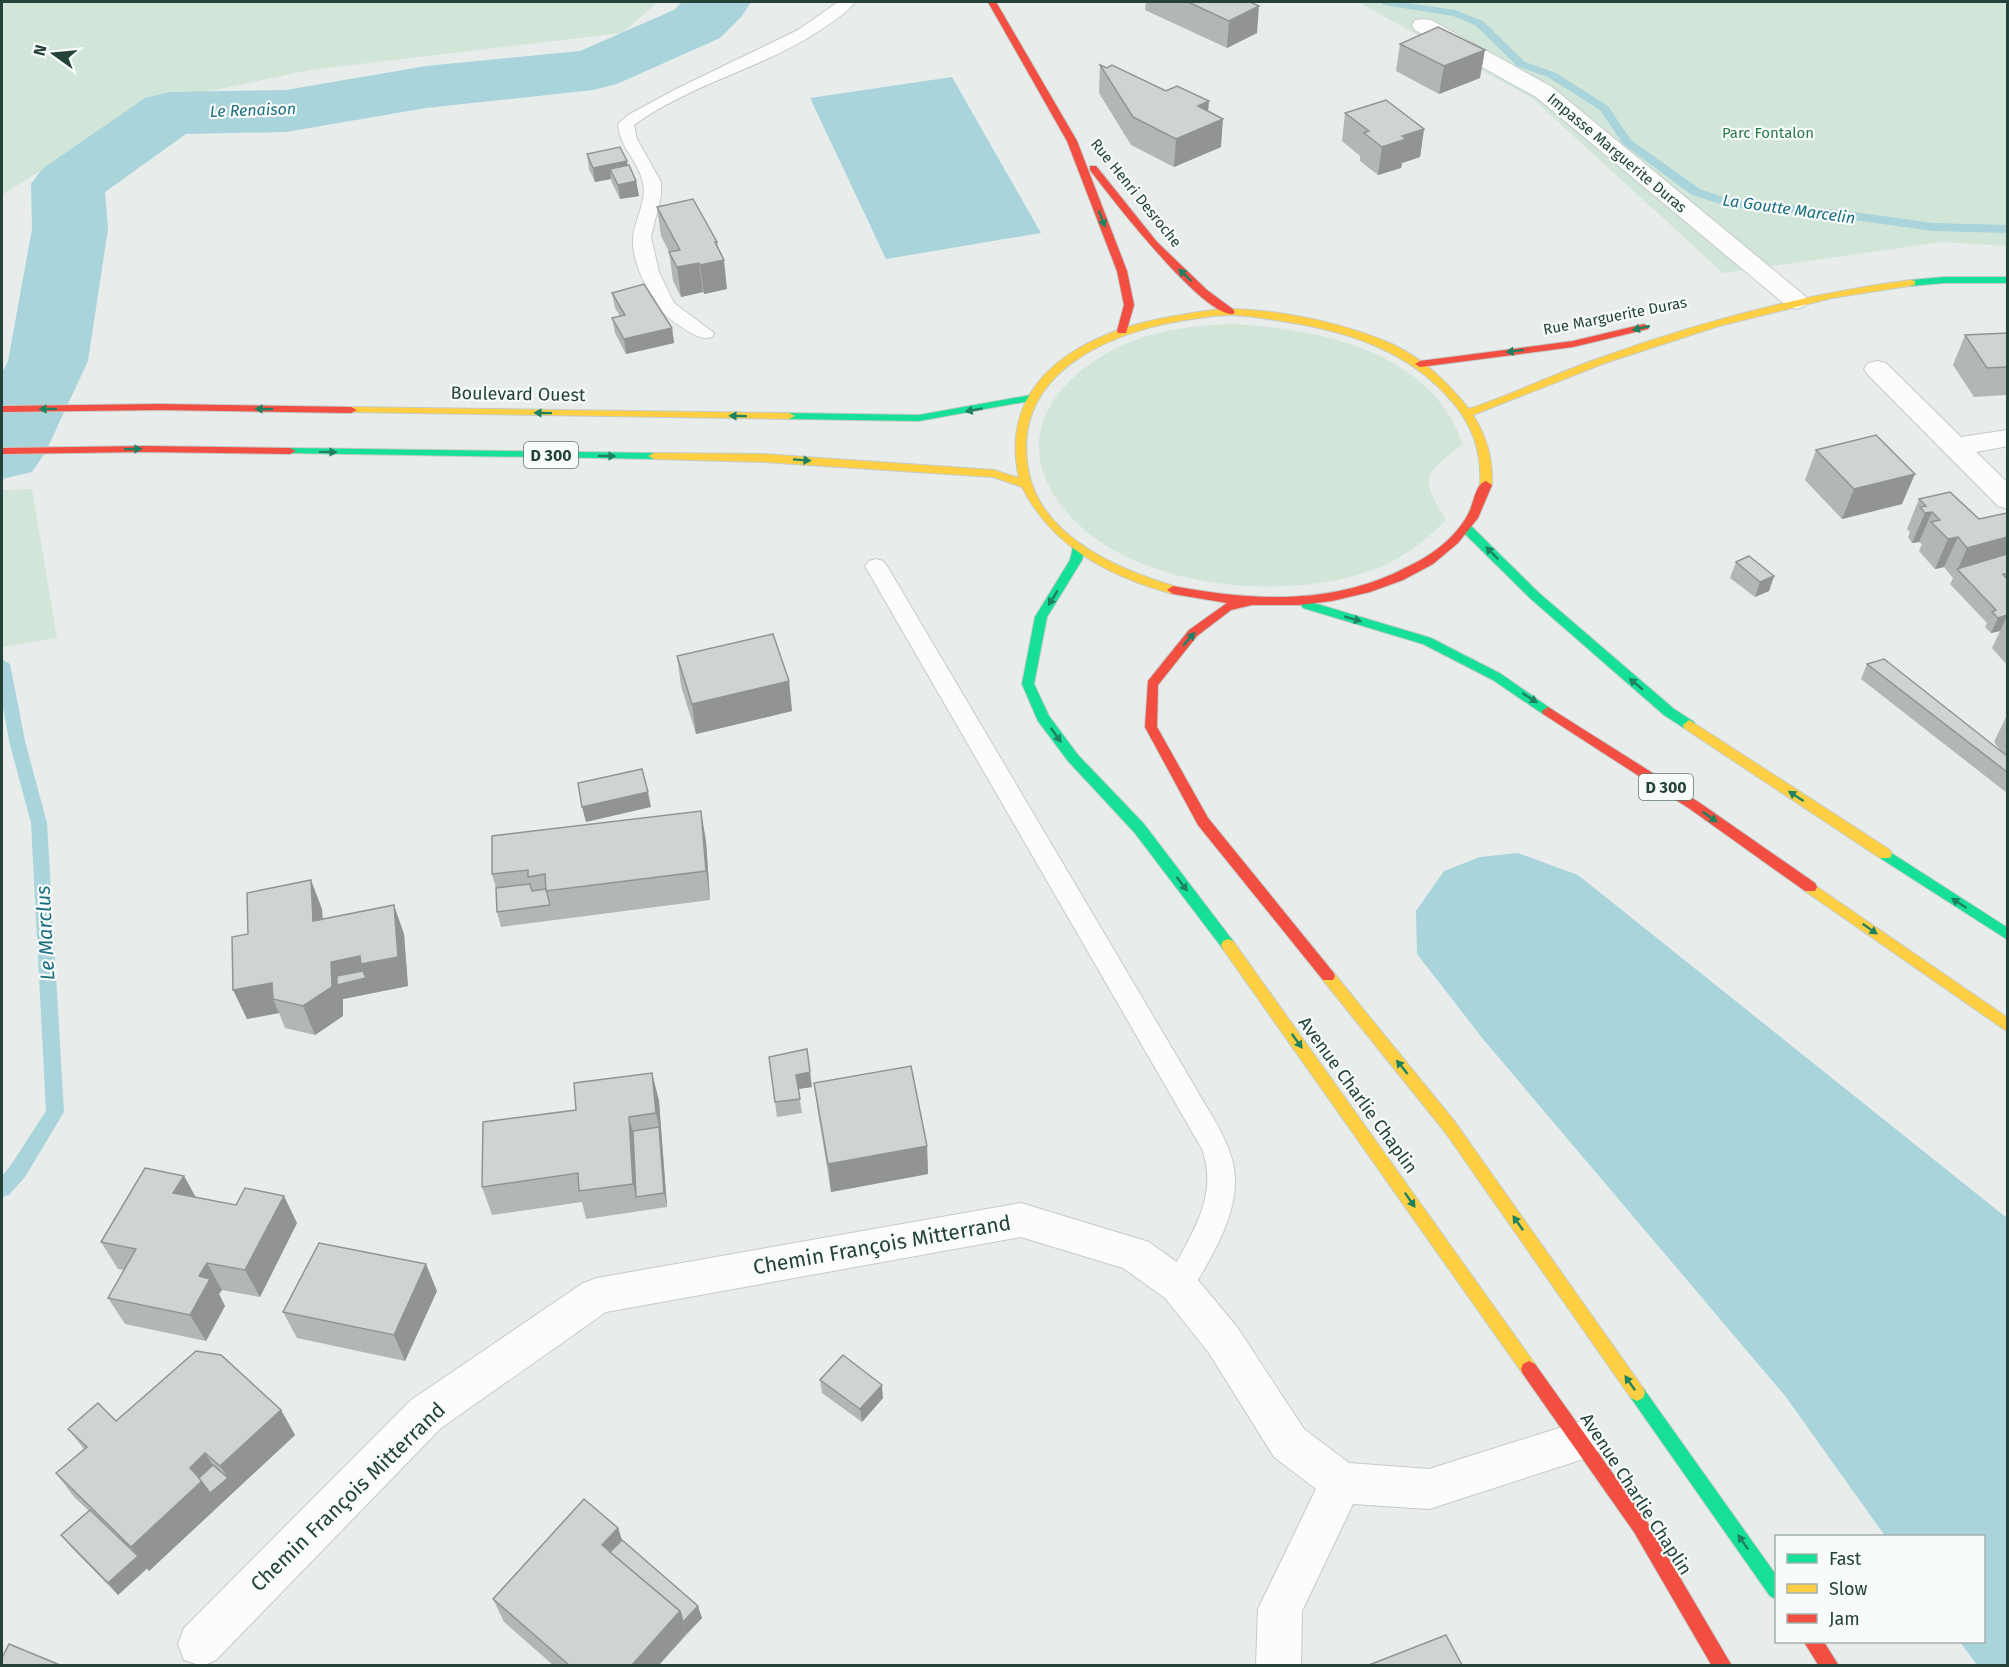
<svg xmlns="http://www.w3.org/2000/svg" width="2009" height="1667" font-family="'Fira Sans',sans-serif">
<rect width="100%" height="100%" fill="#e8edeb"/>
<g fill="#d1e6d8">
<polygon points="2,2 658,2 622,33 310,70 144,105 2,195"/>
<polygon points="1358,2 2007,2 2007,246 1943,242 1723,273 1532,98"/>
<path d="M 1231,324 C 1306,328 1406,345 1449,415 C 1455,424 1459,435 1463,444 C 1423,475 1419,476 1446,520 C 1423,543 1398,562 1367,572 C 1275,603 1118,587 1058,501 C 1007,429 1067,367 1133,341 C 1164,329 1198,325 1231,324 Z"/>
<polygon points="32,489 57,638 2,647 2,490"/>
</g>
<g fill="#a9d4db">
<polygon points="952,77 1041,233 886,259 810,98"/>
<polygon points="1518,853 1578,875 2007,1218 2007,1665 1977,1665 1960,1642 1984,1642 1984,1536 1885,1536 1786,1397 1483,1039 1417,954 1416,911 1444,871 1480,857"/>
</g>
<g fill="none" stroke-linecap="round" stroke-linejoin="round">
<g fill="#a9d4db" fill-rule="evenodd">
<polygon points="1379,2 1401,2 1455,10 1483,21 1525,62 1556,73 1608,106 1631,140 1700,189 1731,200 1839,210 1933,223 2008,225 2008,233 1933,231 1839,218 1730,207 1692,195 1623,144 1600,110 1548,77 1517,66 1475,25 1453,16 1384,5"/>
<polygon points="2,659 10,664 25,741 47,823 64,1112 25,1177 9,1195 2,1197 2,1176 11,1165 46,1111 31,823 9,741 2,701"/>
</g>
<polygon fill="#a9d4db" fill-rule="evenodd" points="682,2 751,2 742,16 720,38 617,84 593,90 426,108 286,132 186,134 105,192 108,229 88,361 45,453 32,472 2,479 2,373 8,361 32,229 31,184 42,169 145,98 170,92 286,90 426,66 580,51 674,10"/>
<defs>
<g id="lane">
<path d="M 838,2 L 855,2 C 846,14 831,23 819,31 C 761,69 690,84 634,125 L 637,139 L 661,182 L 661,196 L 651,237 L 659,272 L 674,303 L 714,333 L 712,337 C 701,340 695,335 686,330 C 677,324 667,318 661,310 C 647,293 631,259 633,237 C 635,219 647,201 643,183 C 639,161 619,147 618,124 L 628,115 L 676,89 L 798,30 Z"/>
<path d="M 876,559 L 883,561 L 887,566 L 1195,1087 C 1207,1109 1222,1129 1230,1153 C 1248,1202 1213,1254 1189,1295 L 1179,1299 L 1169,1295 L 1165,1286 C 1185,1241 1221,1201 1202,1149 L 865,566 L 869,561 Z"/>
</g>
<g id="street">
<polygon points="1423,19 1431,20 1552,87 1805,296 1809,301 1805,306 1796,309 1787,306 1536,97 1415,30 1412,25 1415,20"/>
<polygon points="1877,361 1886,363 1961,437 2008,430 2008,446 1976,452 2008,483 2008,509 1998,506 1868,375 1864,369 1868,363"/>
<polygon points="1021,1203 1149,1242 1193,1274 1237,1327 1304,1429 1349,1463 1429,1469 1581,1421 1596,1427 1602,1441 1596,1455 1429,1509 1353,1504 1302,1611 1301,1666 1256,1666 1258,1609 1316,1489 1274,1457 1209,1353 1165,1298 1123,1268 1021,1237 606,1312 441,1428 216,1660 202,1666 184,1660 178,1644 184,1628 411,1400 583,1283 597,1278"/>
</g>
<g id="fast">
<polygon points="1944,277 2008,277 2008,283 1944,283 1911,286 1906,283 1911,280"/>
<polygon points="1031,395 1035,396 1035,400 919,421 789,419 783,416 789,413 919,415"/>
<polygon points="290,448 654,453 660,456 654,459 286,453 286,449"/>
<polygon points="1466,524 1470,525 1539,593 1674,709 1694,722 1695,725 1694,728 1684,728 1664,715 1531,599 1462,531 1460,528"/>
<polygon points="1079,543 1085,547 1082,560 1047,617 1034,684 1049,716 1078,755 1144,824 1233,941 1235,945 1233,949 1223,949 1134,832 1068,761 1038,721 1022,684 1035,617 1070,560 1073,547"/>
<polygon points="1307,601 1431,638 1501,674 1554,711 1553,714 1543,714 1493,680 1423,644 1303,608 1301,605 1303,602"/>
<polygon points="1885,849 2008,928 2008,940 1880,858 1878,854 1880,850"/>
<polygon points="1637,1385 1643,1388 1776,1575 1776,1599 1770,1596 1631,1398 1629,1393 1631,1388"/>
</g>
<g id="slow">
<path d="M 1911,280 L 1915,281 L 1915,285 L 1832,298 L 1719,326 L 1605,363 L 1473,415 C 1487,437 1493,459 1492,485 L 1486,489 L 1480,485 C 1482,455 1474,429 1455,405 C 1410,349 1344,330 1275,320 C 1261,318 1245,315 1230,315 C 1216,315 1200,318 1185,320 C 1106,333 1008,375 1029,474 C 1044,539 1120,570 1177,587 L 1179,590 L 1173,594 C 1109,576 1053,548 1022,487 L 993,477 L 763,462 L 654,459 L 648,456 L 654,453 L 763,454 L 994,470 L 1019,478 C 996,373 1094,328 1181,315 C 1197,312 1215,309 1231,309 C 1283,310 1347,324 1394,345 C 1425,360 1448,383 1469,409 C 1513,394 1554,374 1597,359 C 1699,322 1803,294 1911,280 Z"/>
<polygon points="351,407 789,413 795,416 789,419 347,412 345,410"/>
<polygon points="1689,720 1890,850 1892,854 1890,858 1880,858 1684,728 1683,725"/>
<polygon points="1810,882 2008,1018 2008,1032 1805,891 1803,887 1805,883"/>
<polygon points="1228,939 1233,941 1535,1364 1537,1369 1535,1374 1529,1377 1523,1374 1223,949 1221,945 1223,941"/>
<polygon points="1328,970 1333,972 1455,1122 1643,1388 1645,1393 1643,1398 1637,1401 1631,1398 1445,1132 1323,980 1321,976 1323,972"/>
</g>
<g id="jam">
<polygon points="988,2 996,2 1077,141 1127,271 1134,305 1126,333 1118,333 1117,331 1124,305 1117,271 1067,141"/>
<path d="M 1090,166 L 1096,166 L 1157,242 L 1207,290 L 1234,310 L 1234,314 C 1204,319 1109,195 1090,170 Z"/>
<polygon points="1644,324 1649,327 1648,329 1573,347 1420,367 1415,364 1420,361 1573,341"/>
<polygon points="160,404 351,407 357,410 351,413 160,410 2,412 2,406"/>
<polygon points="145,446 290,448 296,451 290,454 145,452 2,454 2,448"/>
<path d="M 1486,481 L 1492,485 L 1478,518 L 1458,543 L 1433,564 L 1403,580 L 1370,592 L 1332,601 L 1299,605 L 1252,605 L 1231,610 L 1197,636 L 1158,685 L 1157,727 L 1208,818 L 1333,972 L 1335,976 L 1333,980 L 1323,980 L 1198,825 L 1145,727 L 1148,681 L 1189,630 L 1227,603 L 1173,594 L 1167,590 L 1173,586 C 1253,601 1335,606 1409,566 C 1424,559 1439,549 1450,538 C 1457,531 1465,521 1469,512 C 1473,505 1475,488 1482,483 C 1483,482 1485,482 1486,481 Z"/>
<polygon points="1548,707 1700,803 1815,883 1817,887 1815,891 1805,891 1690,809 1543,714 1542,711"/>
<polygon points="1529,1361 1535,1364 1646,1520 1732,1666 1712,1666 1634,1532 1523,1374 1521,1369 1523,1364"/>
<polygon points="1804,1642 1824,1642 1839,1666 1819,1666"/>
</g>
</defs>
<use href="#lane" stroke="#c5cac8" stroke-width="2"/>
<use href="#street" stroke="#c5cac8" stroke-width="2"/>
<use href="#fast" stroke="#c3cbc8" stroke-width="2"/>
<use href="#slow" stroke="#c3cbc8" stroke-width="2"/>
<use href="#jam" stroke="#c3cbc8" stroke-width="2"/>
<use href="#lane" fill="#fcfcfc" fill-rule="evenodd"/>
<use href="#street" fill="#fcfcfc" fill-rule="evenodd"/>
<use href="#fast" fill="#16e098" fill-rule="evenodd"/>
<use href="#slow" fill="#ffcf43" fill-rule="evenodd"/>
<use href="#jam" fill="#f24e42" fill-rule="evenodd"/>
</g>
<g fill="#b2b6b5">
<polygon points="1146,2 1250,2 1257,33 1227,48 1145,10"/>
<polygon points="1400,44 1480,78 1439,94 1396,71"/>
<polygon points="1100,65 1208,111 1221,147 1174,167 1131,145 1099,93"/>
<polygon points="1345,113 1424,129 1420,157 1402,163 1401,168 1378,175 1360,161 1360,156 1342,141"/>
<polygon points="587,154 628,165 636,181 639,196 620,199 612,183 611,179 595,182 589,169"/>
<polygon points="657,207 717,242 727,289 704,294 703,292 681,297 673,281 669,252 661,236"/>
<polygon points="612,293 672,328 674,343 626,354 615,333 612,318 620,316 615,308"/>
<polygon points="2007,333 2007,395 1974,397 1953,365 1965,335"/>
<polygon points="1816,450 1902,504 1842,519 1805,480"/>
<polygon points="1919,499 1979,519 2007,513 2007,665 1992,648 2000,631 1991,633 1985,627 1987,623 1950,584 1953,578 1944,567 1935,569 1919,551 1922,544 1919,542 1912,543 1908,537 1910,532 1907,529"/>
<polygon points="1736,562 1774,576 1769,591 1755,597 1730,578"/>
<polygon points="677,656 789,681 792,711 696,734 681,686"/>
<polygon points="1867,664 2001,751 1994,742 2007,715 2007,793 1861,679"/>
<polygon points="706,841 710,900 501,927 497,912 496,888 492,874"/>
<polygon points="322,909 322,919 404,934 408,986 343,999 343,1016 315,1035 285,1028 279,1013 247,1019 248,934"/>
<polygon points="769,1057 812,1087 798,1089 802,1113 777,1117"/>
<polygon points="652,1073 659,1101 667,1207 586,1219 582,1202 492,1215 482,1187 576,1110"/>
<polygon points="814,1083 927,1146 928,1174 831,1192 818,1112"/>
<polygon points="184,1176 195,1197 297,1223 260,1297 222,1290 219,1294 225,1306 206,1341 125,1324 108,1298 124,1270 118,1269 101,1242"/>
<polygon points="437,1291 405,1361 297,1338 283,1312"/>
<polygon points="820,1380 883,1398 862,1422 822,1393"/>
<polygon points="281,1410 295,1435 149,1571 147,1569 118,1595 71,1547 61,1535 89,1511 75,1498 56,1473 84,1449 68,1429"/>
<polygon points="618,1528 622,1540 702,1618 659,1665 553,1665 504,1622 493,1599"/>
</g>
<g fill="#919493">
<polygon points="1259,6 1257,33 1227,48 1229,21"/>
<polygon points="1485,50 1480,78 1439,94 1444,66"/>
<polygon points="1209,101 1207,126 1223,119 1221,147 1174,167 1176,139 1198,106"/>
<polygon points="1424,129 1420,157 1402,163 1401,168 1378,175 1382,147 1402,136"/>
<polygon points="627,161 629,176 610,169 611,179 595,182 593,168"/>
<polygon points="636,181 639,196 620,199 618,185"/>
<polygon points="724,260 727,289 704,294 700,265"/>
<polygon points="699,263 703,292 681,297 677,267"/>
<polygon points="672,328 674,343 626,354 624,339"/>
<polygon points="1915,474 1902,504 1842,519 1854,489"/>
<polygon points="1932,512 1919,542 1912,543 1925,513"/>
<polygon points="1958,537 1944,567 1935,569 1948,539"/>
<polygon points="2007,537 2007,563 1958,569 1967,548"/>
<polygon points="1774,576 1769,591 1755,597 1760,582"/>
<polygon points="2007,615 2007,619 2006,618 2000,631 1991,633 1998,618"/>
<polygon points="789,681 792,711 696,734 692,704"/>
<polygon points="648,792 651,807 586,822 582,807"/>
<polygon points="701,811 706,841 710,900 706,871"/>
<polygon points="311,880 322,909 325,950 313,921"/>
<polygon points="394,905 404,934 408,986 343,999 343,1016 315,1035 303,1006 331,962 360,956"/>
<polygon points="272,983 273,999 279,1013 247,1019 233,990"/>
<polygon points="810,1072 812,1087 798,1089 796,1075"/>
<polygon points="652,1073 659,1101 667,1207 664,1193 659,1127 656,1113"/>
<polygon points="629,1117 636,1145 636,1197 633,1184"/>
<polygon points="927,1146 928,1174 831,1192 828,1164"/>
<polygon points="184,1176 199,1203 173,1193"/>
<polygon points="284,1196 297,1223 260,1297 245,1270"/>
<polygon points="207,1263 222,1290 219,1294 225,1306 206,1341 190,1315 199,1276"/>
<polygon points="426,1264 437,1291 405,1361 394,1335"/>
<polygon points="882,1385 883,1398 862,1422 860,1409"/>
<polygon points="281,1410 295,1435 149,1571 147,1568 118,1595 108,1583 138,1556 131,1547 190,1468 205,1453 221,1478 228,1478 220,1466"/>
<polygon points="618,1528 626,1552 615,1564 602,1545"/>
<polygon points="698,1606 702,1618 686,1634 683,1622"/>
<polygon points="680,1611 686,1634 659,1665 632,1665"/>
</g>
<g fill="#cfd4d2" stroke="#919493" stroke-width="1.5">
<polygon points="1188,2 1250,2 1259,6 1229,21"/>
<polygon points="1438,27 1485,50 1444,66 1400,44"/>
<polygon points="1100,65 1107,68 1112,65 1166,91 1177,86 1209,101 1198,106 1223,119 1176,139 1133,117"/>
<polygon points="1386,100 1424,129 1402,136 1406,139 1382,147 1364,133 1369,131 1345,113"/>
<polygon points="620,147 627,161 593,168 587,154"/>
<polygon points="629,165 636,181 618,185 610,169"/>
<polygon points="693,199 717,242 715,242 724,260 700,265 699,263 677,267 669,252 680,250 657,207"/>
<polygon points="644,284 672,328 624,339 612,318 625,315 612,293"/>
<polygon points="2007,333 2007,367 1987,368 1965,335"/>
<polygon points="1876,435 1915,474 1854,489 1816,450"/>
<polygon points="1950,492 1979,519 2007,513 2007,537 1967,548 1958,537 1948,539 1931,522 1940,520 1932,512 1925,513 1920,507 1926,506 1919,499"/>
<polygon points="2007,554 2007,574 2003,574 2007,579 2007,615 1998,618 1992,612 1996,610 1957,569"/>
<polygon points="1749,556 1774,576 1760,582 1736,562"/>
<polygon points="773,634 789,681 692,704 677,656"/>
<polygon points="1884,659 2007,756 2007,772 1867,664"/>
<polygon points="642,769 648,792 582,807 578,783"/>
<polygon points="701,811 706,871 546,891 545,874 528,877 528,870 492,874 492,836"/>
<polygon points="311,880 313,921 394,905 398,957 361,964 360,956 331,962 332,987 303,1006 273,999 272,983 233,990 232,937 248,934 247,893"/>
<polygon points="530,884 532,891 546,889 550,905 497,912 496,888"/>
<polygon points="363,971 366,978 337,985 337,976"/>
<polygon points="807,1049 810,1072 796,1075 800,1099 775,1102 769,1057"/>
<polygon points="911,1066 927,1146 828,1164 814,1083"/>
<polygon points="652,1073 656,1113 629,1117 633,1184 579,1191 578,1173 482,1187 483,1122 576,1110 574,1083"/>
<polygon points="659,1127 664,1193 636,1197 633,1131"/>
<polygon points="145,1168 184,1176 173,1193 236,1205 245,1188 284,1196 245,1270 207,1263 199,1276 210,1279 190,1315 108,1298 136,1249 101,1242"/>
<polygon points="319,1243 426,1264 394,1335 283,1312"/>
<polygon points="196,1351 221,1355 281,1410 220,1466 205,1453 190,1468 202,1481 131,1547 56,1473 87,1447 68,1429 98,1403 116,1421"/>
<polygon points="843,1355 882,1385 860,1409 820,1380"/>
<polygon points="213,1465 228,1478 210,1493 199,1478"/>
<polygon points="584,1499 618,1528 602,1545 680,1611 632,1665 569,1665 493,1599"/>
<polygon points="90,1510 138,1556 108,1583 61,1535"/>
<polygon points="622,1540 698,1606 683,1622 680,1611 610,1552"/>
<polygon points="1446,1635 1462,1665 1369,1665"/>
<polygon points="9,1644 60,1665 2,1665 2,1658"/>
</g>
<defs><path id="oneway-solid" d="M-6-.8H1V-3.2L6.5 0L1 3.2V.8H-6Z" transform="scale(1.5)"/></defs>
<g fill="#1e8160">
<use href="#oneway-solid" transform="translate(1102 219) rotate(69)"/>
<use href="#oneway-solid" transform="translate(1185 275) rotate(-136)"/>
<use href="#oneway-solid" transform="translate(1641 328) rotate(167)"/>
<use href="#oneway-solid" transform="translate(1515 351) rotate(173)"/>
<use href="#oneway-solid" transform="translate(48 409) rotate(179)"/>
<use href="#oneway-solid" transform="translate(264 409) rotate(-179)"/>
<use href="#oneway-solid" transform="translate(974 410) rotate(170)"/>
<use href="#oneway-solid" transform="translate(543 413) rotate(-179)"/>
<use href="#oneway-solid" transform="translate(738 416) rotate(-179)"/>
<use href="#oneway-solid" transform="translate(133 449) rotate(-1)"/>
<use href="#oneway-solid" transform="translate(328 452) rotate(1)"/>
<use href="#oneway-solid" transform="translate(607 456) rotate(1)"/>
<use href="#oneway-solid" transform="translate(802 460) rotate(4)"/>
<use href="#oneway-solid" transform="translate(1492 553) rotate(-135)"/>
<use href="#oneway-solid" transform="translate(1053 598) rotate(122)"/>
<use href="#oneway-solid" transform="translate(1353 619) rotate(16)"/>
<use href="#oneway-solid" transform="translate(1189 639) rotate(-49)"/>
<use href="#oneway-solid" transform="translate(1636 684) rotate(-140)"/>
<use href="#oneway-solid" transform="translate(1530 698) rotate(33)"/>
<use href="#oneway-solid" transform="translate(1056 735) rotate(54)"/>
<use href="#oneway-solid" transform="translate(1796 796) rotate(-147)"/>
<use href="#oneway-solid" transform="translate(1710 817) rotate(35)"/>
<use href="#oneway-solid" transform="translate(1182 884) rotate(53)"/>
<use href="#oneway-solid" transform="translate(1959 903) rotate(-147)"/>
<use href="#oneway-solid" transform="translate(1870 929) rotate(35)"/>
<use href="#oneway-solid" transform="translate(1297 1041) rotate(54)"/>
<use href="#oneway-solid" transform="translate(1402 1067) rotate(-129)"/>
<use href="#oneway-solid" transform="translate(1410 1200) rotate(55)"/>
<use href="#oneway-solid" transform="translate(1518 1223) rotate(-125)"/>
<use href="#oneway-solid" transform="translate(1630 1383) rotate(-125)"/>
<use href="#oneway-solid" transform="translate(1743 1542) rotate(-125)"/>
</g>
<g text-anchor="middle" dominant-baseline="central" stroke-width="4.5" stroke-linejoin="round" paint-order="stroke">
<g font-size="15" fill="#2d7a4b" stroke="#f7fbf9">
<text x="1768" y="133">Parc Fontalon</text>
</g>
<g font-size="15" fill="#24423a" stroke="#f7fbf9">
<text transform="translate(1617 153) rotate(40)">Impasse Marguerite Duras</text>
<text transform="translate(1136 193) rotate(51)">Rue Henri Desroche</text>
<text transform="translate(1615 316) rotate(-11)">Rue Marguerite Duras</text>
</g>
<g font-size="16" font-style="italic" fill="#1c6f80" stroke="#f7fbf9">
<text transform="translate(253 110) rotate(-2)">Le Renaison</text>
<text transform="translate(1789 209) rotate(8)">La Goutte Marcelin</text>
</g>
<g fill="#f7fbf9" stroke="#637a73" stroke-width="1.5">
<rect x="524" y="442" width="54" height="26" rx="4.5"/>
<rect x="1639" y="774" width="54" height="26" rx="4.5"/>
</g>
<g font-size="16" font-weight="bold" fill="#24423a">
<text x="551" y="455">D 300</text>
<text x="1666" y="787">D 300</text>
</g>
<g font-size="18" fill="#24423a" stroke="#f7fbf9">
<text transform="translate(518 394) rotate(1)">Boulevard Ouest</text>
<text transform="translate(1358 1095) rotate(54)">Avenue Charlie Chaplin</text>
<text transform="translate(1636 1494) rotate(57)">Avenue Charlie Chaplin</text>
</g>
<g font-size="20" font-style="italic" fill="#1c6f80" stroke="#f7fbf9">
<text transform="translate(45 933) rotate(-93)">Le Marclus</text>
</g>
<g font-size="21" fill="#24423a" stroke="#f7fbf9">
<text transform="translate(882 1245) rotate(-10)">Chemin François Mitterrand</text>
<text transform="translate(348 1497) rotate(-44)">Chemin François Mitterrand</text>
</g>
</g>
<rect width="2009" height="1667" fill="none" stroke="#24423a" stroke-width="6"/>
<rect x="1775" y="1535" width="210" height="108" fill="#f7fbf9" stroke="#a3b1ad" stroke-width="1.5"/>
<rect x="1787" y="1554" width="30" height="9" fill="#16e098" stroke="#a3b1ad" stroke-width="1.5"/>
<text x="1829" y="1565" font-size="18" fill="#24423a">Fast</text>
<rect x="1787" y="1584" width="30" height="9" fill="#ffcf43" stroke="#a3b1ad" stroke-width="1.5"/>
<text x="1829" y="1595" font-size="18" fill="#24423a">Slow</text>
<rect x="1787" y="1614" width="30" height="9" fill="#f24e42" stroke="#a3b1ad" stroke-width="1.5"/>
<text x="1829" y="1625" font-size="18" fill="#24423a">Jam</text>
<g transform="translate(54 54) rotate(285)" stroke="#f7fbf9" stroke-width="4.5" paint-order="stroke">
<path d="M0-4.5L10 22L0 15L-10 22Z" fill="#24423a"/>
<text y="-9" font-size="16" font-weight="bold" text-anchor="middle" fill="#24423a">N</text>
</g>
</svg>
